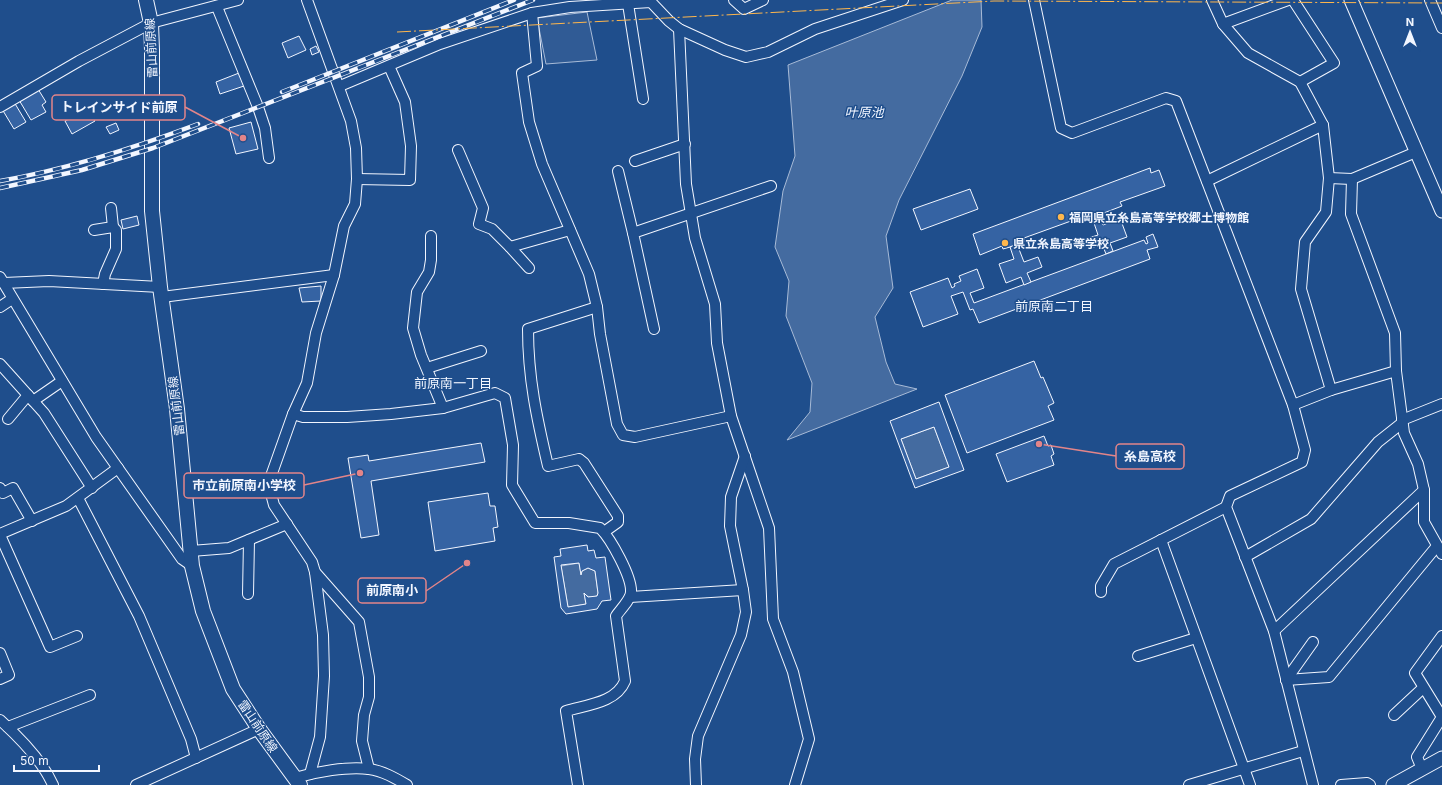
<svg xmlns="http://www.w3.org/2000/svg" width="1442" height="785" font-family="Inter,'Noto Sans JP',sans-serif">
<rect width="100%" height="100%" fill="#1f4e8c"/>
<polygon fill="#305b95" stroke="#a8bbd7" points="587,12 597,60 546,64 537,18"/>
<g fill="#446ba0" stroke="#a8bbd7">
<polygon points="952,0 981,0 982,27 962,76 899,200 886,236 893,288 875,317 886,362 895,384 917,389 787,440 810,412 812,383 786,316 789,281 775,247 783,191 795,156 788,65"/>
<polygon points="934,427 949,467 916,479 901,439"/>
<path d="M 579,563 L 581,574 L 582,571 L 588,568 L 595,571 L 598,593 L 597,596 C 592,597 588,598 584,593 L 586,604 L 568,607 L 561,566 Z"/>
</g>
<g fill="#3563a3" stroke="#f2f6ff" fill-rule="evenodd">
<polygon points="299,36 306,50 288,58 282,43"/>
<polygon points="316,46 319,52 312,55 310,49"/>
<polygon points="239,73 244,86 220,94 216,82"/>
<polygon points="38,89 46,102 42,105 46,112 31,120 19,100"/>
<polygon points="14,102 26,122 14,129 2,109"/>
<polygon points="88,109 95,121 72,134 65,121"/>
<polygon points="251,122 258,149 236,154 229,128"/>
<polygon points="116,123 119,130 110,134 106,127"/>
<polygon points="1150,168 1151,173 1159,170 1165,186 1120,202 1122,206 1083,221 1082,217 1024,238 1025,241 1010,247 1003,249 1002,246 980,255 973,234"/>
<polygon points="970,189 978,209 921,230 913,209"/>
<polygon points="1099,215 1103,225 1120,218 1127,237 1110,243 1113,251 1106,254 1102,244 1089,249 1085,239 1098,235 1092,217"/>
<polygon points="137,216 139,225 123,229 121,220"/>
<polygon points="1153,234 1158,247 1147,250 1150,259 979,323 973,309 970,310 963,292 951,296 958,314 923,327 910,292 948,278 952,288 955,286 954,284 961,281 959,276 977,269 984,288 970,293 974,303 1144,240 1146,244 1148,243 1146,237"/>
<polygon points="1017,244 1024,262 1038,257 1042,267 1027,273 1031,282 1024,285 1021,277 1006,283 999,264 1014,259 1010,247"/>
<polygon points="321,286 321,301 302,302 299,288"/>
<polygon points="1034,361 1041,378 1043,377 1054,403 1048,406 1054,420 967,453 945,395"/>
<path d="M 939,402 L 964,470 L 915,488 L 890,421 ZM 934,427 L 949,467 L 916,479 L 901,439 Z"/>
<polygon points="1044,436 1048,446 1051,445 1054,454 1051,456 1054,465 1007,482 996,454"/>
<polygon points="481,443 485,462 371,481 379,535 361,538 348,458 368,455 369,461"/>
<polygon points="488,493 490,506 495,506 498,527 493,528 495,541 435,551 428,502"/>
<path d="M 587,545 L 588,551 L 594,550 L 596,558 L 605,557 L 611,600 L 602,601 L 597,609 L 566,614 L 561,608 L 554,557 L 561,556 L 560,549 ZM 579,563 L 581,575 L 582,571 L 588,568 L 595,571 L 598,593 L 597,596 L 588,597 L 584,593 L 586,604 L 568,607 L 561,565 Z"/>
</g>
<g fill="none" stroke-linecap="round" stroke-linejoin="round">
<defs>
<g id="minor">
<polyline points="307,0 351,121 356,148 357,179 355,204 344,226 334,275 316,333 307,383 293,414 271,476 270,490 274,505 312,562 315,572 359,622 369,677 369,697 364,715 362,741 369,769"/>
<polyline points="734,0 744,9 763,0"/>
<polyline points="1034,0 1061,128 1072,133 1166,98 1176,101 1293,405 1305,450 1302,462 1230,496 1226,507 1274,631 1313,785"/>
<polyline points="1212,0 1223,24 1248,53 1300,82 1323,125 1329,178 1326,212 1305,242 1301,289 1331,390"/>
<polyline points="1293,0 1334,63 1300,82"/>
<polyline points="1430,0 1442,28"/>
<polyline points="628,4 643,99"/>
<polyline points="217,7 258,107 265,128 269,158"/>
<polyline points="532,13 537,66 522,73 529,122 542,164 589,274 597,307 600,334 617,424 623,435 635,437 731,416"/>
<polyline points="1223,24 1288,0"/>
<polyline points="679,29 686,184 695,238 715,304 717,343 731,416 769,528 773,619 793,672 809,739 795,785"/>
<polyline points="340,86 440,44 532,13 570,7 651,2 669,21 679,29 725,50 746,57 768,52 815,29 903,0"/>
<polyline points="0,107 79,61 151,23 238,0"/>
<polyline points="458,150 483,208 479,224 492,229 510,247"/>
<polyline points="635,161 685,144"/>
<polyline points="618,171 633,233"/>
<polyline points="1329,178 1352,179 1416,152"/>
<polyline points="357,179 410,180 411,146 405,102 389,66"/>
<polyline points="1352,179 1351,214 1395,333 1396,371 1404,433 1418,464 1424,490 1424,522 1442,554"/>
<polyline points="1207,181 1323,125"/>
<polyline points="111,208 113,227"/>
<polyline points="94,230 113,227 116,230 116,249 105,274 103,284"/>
<polyline points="431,236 431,260 429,272 417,292 413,328 421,355 443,408"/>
<polyline points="529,268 510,247 570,230"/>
<polyline points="0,277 96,437 182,559 192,566"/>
<polyline points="4,283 49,281 160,287"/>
<polyline points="162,297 334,275"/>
<polyline points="0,307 12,299"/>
<path d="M 597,307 L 528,329 C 528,378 537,419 548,466 L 579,459 L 584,463 L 618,516 L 618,522 L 604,532"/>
<polyline points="654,329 633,233 771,186"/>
<polyline points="0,364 44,413 92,488"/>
<polyline points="427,368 481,351"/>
<polyline points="33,401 62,381"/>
<polyline points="1293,405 1331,390 1396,371"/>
<path d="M 293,414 L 303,417 L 347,417 L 391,414 L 443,408 L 495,393 L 505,398 L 513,445 L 512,485 L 535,523 L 569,523 L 600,528 C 611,539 632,577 631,592 C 631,599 620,610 616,616 L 625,681 C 616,703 586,705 566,711 L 578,785"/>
<polyline points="8,419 28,395"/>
<polyline points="1402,420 1442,404"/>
<polyline points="0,488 3,493 13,488 32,521"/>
<polyline points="78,498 139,616 191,739 196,758"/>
<polyline points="0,534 66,506 118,468"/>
<polyline points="0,535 50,647 77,636"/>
<polyline points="1161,540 1250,785"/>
<polyline points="191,551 229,548 287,524"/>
<polyline points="1245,557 1311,519 1378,442 1402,423"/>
<polyline points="1101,592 1101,586 1114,564 1226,507"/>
<polyline points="248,594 249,540"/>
<polyline points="630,597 743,590"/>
<polyline points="1274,631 1424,490"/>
<polyline points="0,653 9,675 0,679"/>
<polyline points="1138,656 1196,638"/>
<polyline points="1286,680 1329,677 1437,546"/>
<polyline points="1286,680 1313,642"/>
<polyline points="1394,715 1423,688"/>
<path d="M 0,720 C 20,738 42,760 53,785"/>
<polyline points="8,727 90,695"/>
<polyline points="1422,769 1417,757 1442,717 1415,673 1442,636"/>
<polyline points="310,774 320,737 324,676 323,635 315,572"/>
<path d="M 295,778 C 315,772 348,766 369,769 C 383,771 395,778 407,785"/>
<polyline points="136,785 259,729"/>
<polyline points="696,785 695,759 698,736 741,635 746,612 743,590 730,526 731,497 745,456"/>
<polyline points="1189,785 1303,751"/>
<polyline points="1341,785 1367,783 1370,785"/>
</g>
<g id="tertiary">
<polyline points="1351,0 1442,211"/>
<polyline points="1393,785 1442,758"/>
</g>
<polyline id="secondary" points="146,0 151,23 152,50 152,211 160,287 177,409 192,566 203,611 233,689 259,729 300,785"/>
</defs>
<use href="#minor" stroke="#f2f6ff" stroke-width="12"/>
<use href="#tertiary" stroke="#f2f6ff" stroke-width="15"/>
<use href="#secondary" stroke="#f2f6ff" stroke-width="16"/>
<use href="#minor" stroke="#1f4e8c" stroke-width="10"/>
<use href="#tertiary" stroke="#1f4e8c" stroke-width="13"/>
<use href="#secondary" stroke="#1f4e8c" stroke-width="14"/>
<defs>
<g id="rail">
<polyline points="282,92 514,0"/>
<path d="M 0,181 C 68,169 134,148 198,124"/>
<polyline points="0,188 82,170 153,148 533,0"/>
</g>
</defs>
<use href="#rail" stroke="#f2f6ff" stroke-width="4.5"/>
<use href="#rail" stroke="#1f4e8c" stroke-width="3" stroke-dasharray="9" stroke-linecap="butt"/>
<polyline stroke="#ffb74d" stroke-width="1" stroke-dasharray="14 3 2 3" stroke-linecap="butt" points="397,32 994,1 1442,3"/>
</g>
<g fill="#ffb74d" stroke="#1f4e8c" stroke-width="1.5">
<circle cx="1061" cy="217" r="4"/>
<circle cx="1005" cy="243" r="4"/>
</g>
<g text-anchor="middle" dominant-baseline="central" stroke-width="3" stroke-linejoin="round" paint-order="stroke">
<g font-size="12" fill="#f2f6ff" stroke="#1f4e8c">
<text transform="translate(151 48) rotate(-93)">雷山前原線</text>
<text transform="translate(176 406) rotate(-97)">雷山前原線</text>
<text transform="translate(258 726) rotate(56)">雷山前原線</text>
</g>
<g font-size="12" font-weight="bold" fill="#f2f6ff" stroke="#1f4e8c" text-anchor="start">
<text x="1069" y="217">福岡県立糸島高等学校郷土博物館</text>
<text x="1013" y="243">県立糸島高等学校</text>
</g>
<g font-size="13" font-style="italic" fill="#f2f6ff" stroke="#1f4e8c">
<text x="864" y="112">叶原池</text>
</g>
<g font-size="13" fill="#f2f6ff" stroke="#1f4e8c">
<text x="1054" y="306">前原南二丁目</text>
<text x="453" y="383">前原南一丁目</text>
</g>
</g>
<path fill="none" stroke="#e38589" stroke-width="1.5" d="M243 138L185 107M1039 444L1116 456M360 473L304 485M467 563L426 591"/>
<g fill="#e38589" stroke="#1f4e8c" stroke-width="1.5">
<circle cx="243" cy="138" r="4"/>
<circle cx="1039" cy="444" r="4"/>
<circle cx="360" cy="473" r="4"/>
<circle cx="467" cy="563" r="4"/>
</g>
<g fill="#1f4e8c" stroke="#e38589" stroke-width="1.5">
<rect x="52" y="95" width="133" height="25" rx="4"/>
<rect x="1116" y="444" width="68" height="25" rx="4"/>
<rect x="184" y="473" width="120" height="25" rx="4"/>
<rect x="358" y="578" width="68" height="25" rx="4"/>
</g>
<g font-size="13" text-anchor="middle" font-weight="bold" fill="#f2f6ff">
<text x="119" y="112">トレインサイド前原</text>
<text x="1150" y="461">糸島高校</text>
<text x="244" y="490">市立前原南小学校</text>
<text x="392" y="595">前原南小</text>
</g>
<g transform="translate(1410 32)" stroke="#1f4e8c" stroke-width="3" paint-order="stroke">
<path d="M0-3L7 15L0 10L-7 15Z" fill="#f2f6ff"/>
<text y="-6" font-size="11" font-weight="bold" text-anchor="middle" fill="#f2f6ff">N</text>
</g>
<path d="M14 765v6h85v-6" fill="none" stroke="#f2f6ff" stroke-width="2"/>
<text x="20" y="765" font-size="12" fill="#f2f6ff" stroke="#1f4e8c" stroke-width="3" paint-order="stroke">50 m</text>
</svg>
